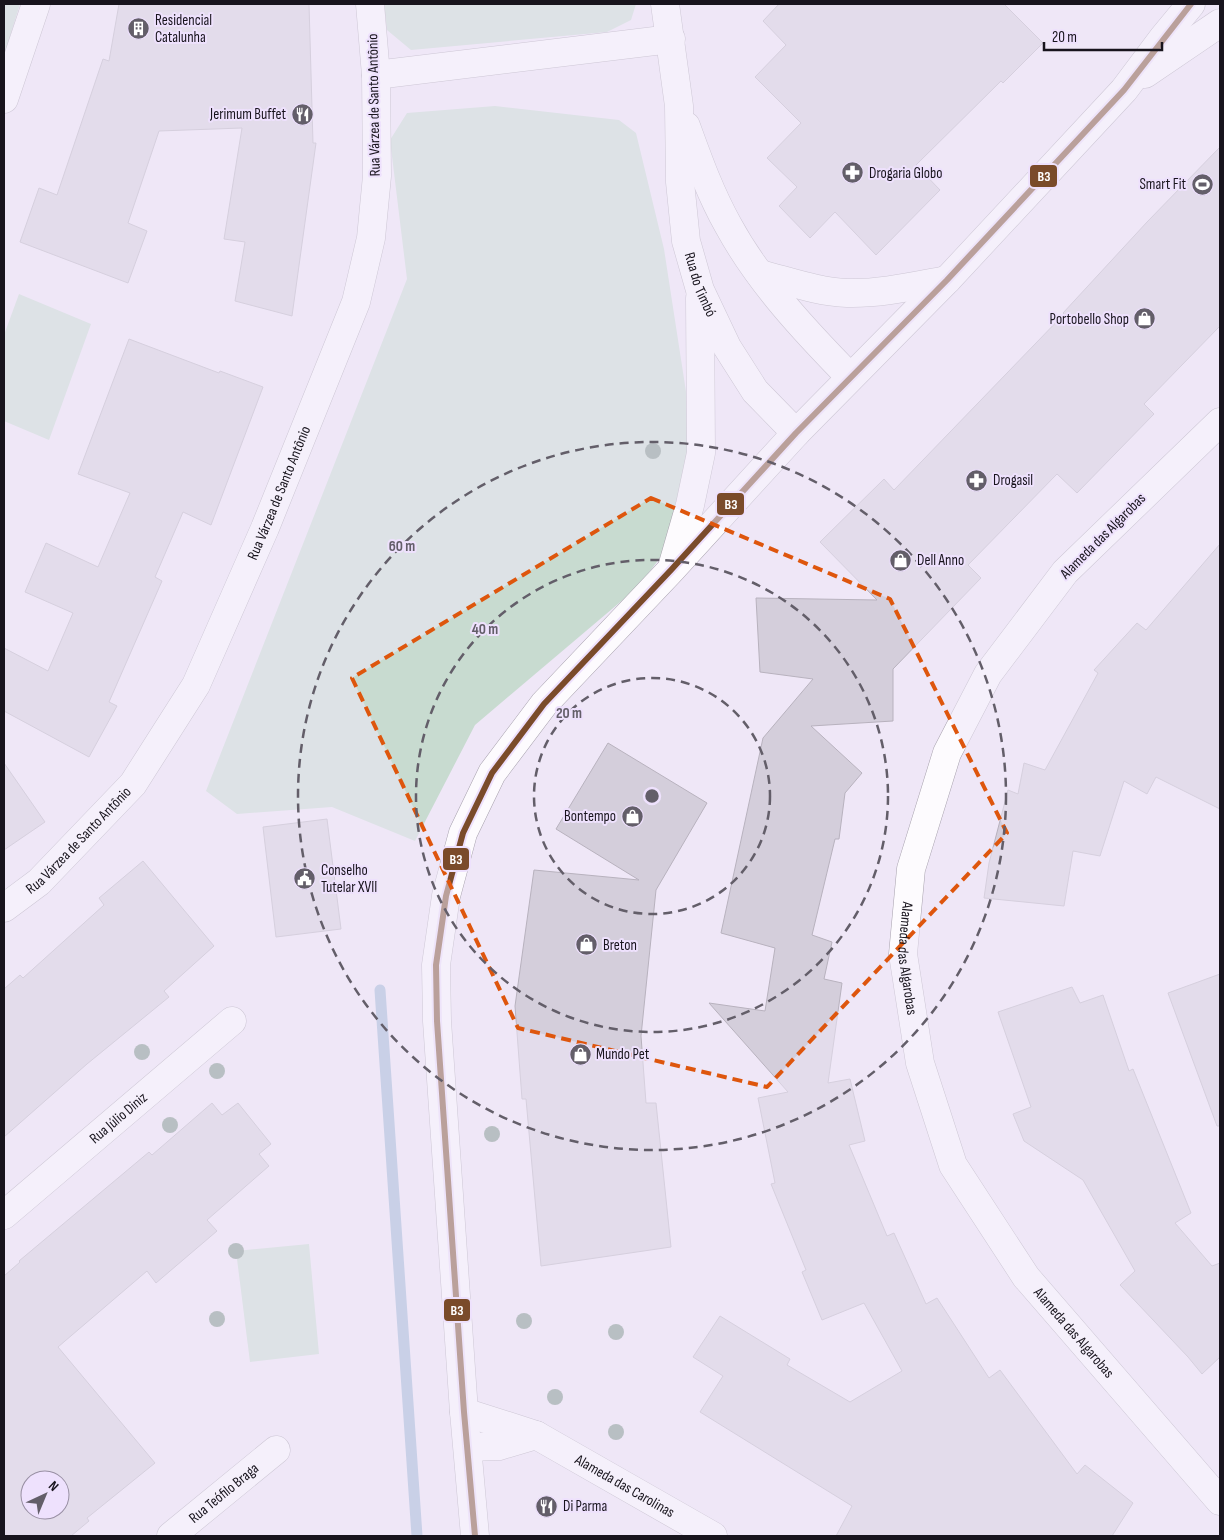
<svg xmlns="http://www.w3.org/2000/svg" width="1224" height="1540" font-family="'Sofia Sans Condensed',sans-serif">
<rect width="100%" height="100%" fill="#efe7f7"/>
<g fill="#c8dbd0">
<polygon points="4,4 20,4 4,56"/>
<polygon points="384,4 636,4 631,20 607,32 411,50 387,30"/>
<polygon points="495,106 619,120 636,133 664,249 691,424 688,492 672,542 638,587 475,725 415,841 332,807 237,814 206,791 407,279 390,140 407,113"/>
<polygon points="19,294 91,324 49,440 4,421 4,335"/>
<polygon points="309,1244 319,1354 250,1362 236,1251"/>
</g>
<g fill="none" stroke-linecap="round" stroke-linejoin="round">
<polyline stroke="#9cb4d3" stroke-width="11" points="380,990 417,1536"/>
</g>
<g fill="#d4cedb" stroke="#b8b2be" fill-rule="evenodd">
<polygon points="119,4 309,4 313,143 316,143 292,316 235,301 245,242 224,239 242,128 159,131 128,223 147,231 128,283 20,242 39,188 57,195 103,59 109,61"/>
<polygon points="779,4 1004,4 1043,43 1003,83 1001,81 916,165 940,190 876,255 835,212 810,238 779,206 797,187 767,158 801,123 755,77 786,45 763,21"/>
<polygon points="1220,147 1220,326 1144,404 1154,414 1077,493 1057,474 968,565 981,578 893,669 893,721 811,726 862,773 845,793 839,839 835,839 812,935 832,942 824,979 842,983 828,1083 850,1079 865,1141 849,1145 887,1236 894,1233 926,1304 937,1298 989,1378 1000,1370 1077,1474 1085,1465 1133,1503 1112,1536 836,1536 852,1506 700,1412 723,1376 693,1357 720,1316 790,1359 787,1365 850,1402 902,1371 864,1303 822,1320 802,1272 806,1270 771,1184 775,1183 758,1098 788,1092 709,1003 765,1011 775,948 721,933 763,738 813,679 760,672 756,598 877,600 820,542 884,479 894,490 1064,314 1063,313 1147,222"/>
<polygon points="129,339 219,373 220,371 263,387 211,525 183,512 155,577 162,581 109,702 117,706 89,757 4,711 4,648 48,671 73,613 25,592 46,543 98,567 130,493 78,474"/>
<polygon points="1220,544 1220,809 1156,777 1147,794 1124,781 1100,856 1073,851 1064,906 984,898 989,863 1008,790 1018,794 1024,763 1045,770 1098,673 1094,670 1137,623 1146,630"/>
<polygon points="608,743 707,803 656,890 641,1036 646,1103 656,1103 671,1247 541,1266 526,1099 522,1099 515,1006 534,870 639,880 556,829"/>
<polygon points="4,763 45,822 4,850"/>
<polygon points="327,819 341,929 276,937 263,827"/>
<polygon points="143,861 214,946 164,991 169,997 87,1064 4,1137 4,989 20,975 23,978 104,905 99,898"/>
<polygon points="1220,974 1220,1126 1217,1126 1168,993"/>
<polygon points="1072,987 1080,1003 1103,995 1129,1071 1133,1069 1191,1213 1175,1223 1212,1266 1220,1263 1220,1357 1202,1374 1188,1357 1120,1285 1135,1271 1083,1180 1024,1141 1013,1114 1031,1107 998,1012"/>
<path d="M 212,1103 L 222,1115 L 238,1103 L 271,1144 L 259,1154 L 269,1166 L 207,1220 L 217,1231 L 156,1283 L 147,1271 L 58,1347 L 155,1463 L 87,1518 L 89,1521 L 71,1536 L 4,1536 L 4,1276 L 20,1262 L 19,1261 L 149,1152 L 152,1155 ZM 30,1480 L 60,1480 L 60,1510 L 30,1510 Z"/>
</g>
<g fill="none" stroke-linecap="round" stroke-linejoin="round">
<defs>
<g id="street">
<polyline points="376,75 671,39"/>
<polyline points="4,99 36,4"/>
<path id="s1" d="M 1220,422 L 1065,572 L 988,674 L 947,753 L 911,869 L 903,954 L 920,1063 L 953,1165 L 1026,1277 L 1220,1501"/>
<path id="s2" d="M 4,908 L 39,882 L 133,784 L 196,685 L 265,528 L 356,302 L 371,238 L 377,176 L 376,75 L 370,4"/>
<path id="s3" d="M 4,1215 L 232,1021"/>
<path id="s4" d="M 464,1412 L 536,1435 L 713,1536"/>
<polyline points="468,1447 499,1446 536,1435"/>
<path id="s5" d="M 171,1536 L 276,1450"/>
</g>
<g id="secondary">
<path id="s6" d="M 665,4 L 679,106 L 680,182 L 686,241 L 700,290 L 727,347 L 755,391 L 796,433"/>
<polyline points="1145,74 1220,23"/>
<path d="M 686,126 C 698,159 710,193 728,225 C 759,282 805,331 850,377"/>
<path d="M 760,274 C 788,281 818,292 847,293 C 881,294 914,286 947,280"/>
<polyline points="673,564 690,505 701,453 700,298"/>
<polyline points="475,1536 464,1412 437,1021 436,965 446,896 463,833 492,773 544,704 671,570 796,433 947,280 1124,90 1163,38 1191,4"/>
</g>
</defs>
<use href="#street" stroke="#a6a0ac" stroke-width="29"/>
<use href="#secondary" stroke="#a6a0ac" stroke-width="29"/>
<use href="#street" stroke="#fdfbfe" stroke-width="28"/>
<use href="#secondary" stroke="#fdfbfe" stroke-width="28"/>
<defs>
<polyline id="bus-1" points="475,1536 464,1412 437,1021 436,965 446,896 463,833 492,773 544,704 671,570 796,433 947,280 1124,90 1191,4"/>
</defs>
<use href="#bus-1" stroke="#eee1fd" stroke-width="10"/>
<use href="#bus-1" stroke="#7a4b2a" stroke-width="6"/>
</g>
<g fill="#778f83">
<circle cx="653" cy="451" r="8"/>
<circle cx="142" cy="1052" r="8"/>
<circle cx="217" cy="1071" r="8"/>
<circle cx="170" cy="1125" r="8"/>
<circle cx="492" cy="1134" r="8"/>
<circle cx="236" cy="1251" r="8"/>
<circle cx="217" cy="1319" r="8"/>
<circle cx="524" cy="1321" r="8"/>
<circle cx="616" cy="1332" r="8"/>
<circle cx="555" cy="1397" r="8"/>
<circle cx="616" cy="1432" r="8"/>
</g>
<path d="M0 0H1224V1540H0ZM 651,498 L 890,599 L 1007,833 L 767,1087 L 518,1028 L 352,678 Z" fill="#efe7f7" fill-opacity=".55" fill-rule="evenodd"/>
<path fill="none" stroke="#de560d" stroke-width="4" stroke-dasharray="10 6" stroke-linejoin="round" d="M 651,498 L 890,599 L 1007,833 L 767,1087 L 518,1028 L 352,678 Z"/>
<g fill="none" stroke="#635e69" stroke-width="2.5" stroke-dasharray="9 6">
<circle cx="652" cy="796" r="118"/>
<circle cx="652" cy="796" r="236"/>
<circle cx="652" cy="796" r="354"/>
</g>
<defs>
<symbol id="building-disc" viewBox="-11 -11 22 22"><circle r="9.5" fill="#635e69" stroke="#eee1fd"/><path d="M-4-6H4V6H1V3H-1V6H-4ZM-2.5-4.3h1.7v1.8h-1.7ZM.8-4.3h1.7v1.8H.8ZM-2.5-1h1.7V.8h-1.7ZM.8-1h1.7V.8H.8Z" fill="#fff"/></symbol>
<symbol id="restaurant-disc" viewBox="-11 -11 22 22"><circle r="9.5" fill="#635e69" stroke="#eee1fd"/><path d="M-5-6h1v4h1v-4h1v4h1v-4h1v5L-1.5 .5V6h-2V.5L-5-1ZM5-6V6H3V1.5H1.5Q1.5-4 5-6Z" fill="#fff"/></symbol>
<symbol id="pharmacy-disc" viewBox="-11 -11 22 22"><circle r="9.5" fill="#635e69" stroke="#eee1fd"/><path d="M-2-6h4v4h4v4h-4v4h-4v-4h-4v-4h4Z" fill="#fff"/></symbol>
<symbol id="stadium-disc" viewBox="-11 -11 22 22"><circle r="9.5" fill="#635e69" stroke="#eee1fd"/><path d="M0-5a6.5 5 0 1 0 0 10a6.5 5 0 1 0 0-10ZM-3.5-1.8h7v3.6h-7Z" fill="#fff"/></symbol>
<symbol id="shop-disc" viewBox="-11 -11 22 22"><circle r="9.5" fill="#635e69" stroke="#eee1fd"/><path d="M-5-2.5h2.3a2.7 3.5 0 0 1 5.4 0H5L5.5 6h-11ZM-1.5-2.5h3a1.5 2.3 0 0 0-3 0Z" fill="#fff"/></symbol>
<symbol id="civic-disc" viewBox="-11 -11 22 22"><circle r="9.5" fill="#635e69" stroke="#eee1fd"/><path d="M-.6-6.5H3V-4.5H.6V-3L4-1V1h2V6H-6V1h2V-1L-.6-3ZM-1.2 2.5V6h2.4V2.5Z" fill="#fff"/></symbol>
</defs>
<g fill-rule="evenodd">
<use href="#building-disc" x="126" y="16" width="25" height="25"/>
<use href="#restaurant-disc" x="290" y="102" width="25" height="25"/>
<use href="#pharmacy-disc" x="840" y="160" width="25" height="25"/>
<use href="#stadium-disc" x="1190" y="172" width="25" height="25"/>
<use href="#shop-disc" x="1132" y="306" width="25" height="25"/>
<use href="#pharmacy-disc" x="964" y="468" width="25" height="25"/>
<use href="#shop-disc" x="888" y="548" width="25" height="25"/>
<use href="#shop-disc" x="620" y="804" width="25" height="25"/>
<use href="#civic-disc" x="292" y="866" width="25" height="25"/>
<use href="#shop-disc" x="574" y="932" width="25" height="25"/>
<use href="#shop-disc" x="568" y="1042" width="25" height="25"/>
<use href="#restaurant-disc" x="534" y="1494" width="25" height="25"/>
</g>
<g text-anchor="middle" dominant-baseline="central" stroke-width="4" stroke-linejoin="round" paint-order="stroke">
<g font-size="15" fill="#18141d" stroke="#eee1fd" text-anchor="start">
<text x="155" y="20">Residencial<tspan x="155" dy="17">Catalunha</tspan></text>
<text x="286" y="114" text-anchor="end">Jerimum Buffet</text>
<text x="869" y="173">Drogaria Globo</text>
<text x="1186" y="184" text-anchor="end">Smart Fit</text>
<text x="1129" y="319" text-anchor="end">Portobello Shop</text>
<text x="993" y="480">Drogasil</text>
<text x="917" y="560">Dell Anno</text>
<text x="616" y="816" text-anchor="end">Bontempo</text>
<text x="321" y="870">Conselho<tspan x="321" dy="17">Tutelar XVII</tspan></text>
<text x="603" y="945">Breton</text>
<text x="596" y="1054">Mundo Pet</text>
<text x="563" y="1506">Di Parma</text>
</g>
<g font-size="15" fill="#18141d" stroke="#eee1fd">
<text transform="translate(374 105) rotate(-91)">Rua Várzea de Santo Antônio</text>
<text stroke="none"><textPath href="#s6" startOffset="284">Rua do Timbó</textPath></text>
<text stroke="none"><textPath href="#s2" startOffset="506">Rua Várzea de Santo Antônio</textPath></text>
<text transform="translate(1103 536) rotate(-45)">Alameda das Algarobas</text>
<text stroke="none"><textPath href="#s2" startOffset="101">Rua Várzea de Santo Antônio</textPath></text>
<text stroke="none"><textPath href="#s1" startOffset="644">Alameda das Algarobas</textPath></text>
<text stroke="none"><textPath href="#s3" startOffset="150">Rua Júlio Diniz</textPath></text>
<text stroke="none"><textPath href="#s1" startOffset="1064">Alameda das Algarobas</textPath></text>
<text stroke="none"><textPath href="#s4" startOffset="178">Alameda das Carolinas</textPath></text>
<text stroke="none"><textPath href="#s5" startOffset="68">Rua Teófilo Braga</textPath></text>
</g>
</g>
<circle cx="652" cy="796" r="8" fill="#635e69" stroke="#eee1fd" stroke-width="2.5"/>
<g font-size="15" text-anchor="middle" font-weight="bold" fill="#635e69" stroke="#eee1fd" stroke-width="4" stroke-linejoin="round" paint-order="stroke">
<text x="402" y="551">60 m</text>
<text x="485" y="634">40 m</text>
<text x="569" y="718">20 m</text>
</g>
<g stroke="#eee1fd" stroke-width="2">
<rect x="1029" y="164" width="29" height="24" rx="5" fill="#7a4b2a"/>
<rect x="716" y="492" width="29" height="24" rx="5" fill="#7a4b2a"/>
<rect x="442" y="847" width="28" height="24" rx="5" fill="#7a4b2a"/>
<rect x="443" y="1298" width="28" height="24" rx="5" fill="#7a4b2a"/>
</g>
<g font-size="14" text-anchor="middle" font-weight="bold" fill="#fff">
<text x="1044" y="181">B3</text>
<text x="731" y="509">B3</text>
<text x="456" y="864">B3</text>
<text x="457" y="1315">B3</text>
</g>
<rect width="1224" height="1540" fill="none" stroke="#18141d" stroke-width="10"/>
<g transform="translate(45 1495) rotate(44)"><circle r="24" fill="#eee1fd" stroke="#988fa3"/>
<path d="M0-4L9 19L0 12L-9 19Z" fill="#635e69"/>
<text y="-8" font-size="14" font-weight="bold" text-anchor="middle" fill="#18141d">N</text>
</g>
<path d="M1044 42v8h118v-8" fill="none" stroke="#18141d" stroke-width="2.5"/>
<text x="1052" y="42" font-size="15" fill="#18141d" stroke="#eee1fd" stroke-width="4" paint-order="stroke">20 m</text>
</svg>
